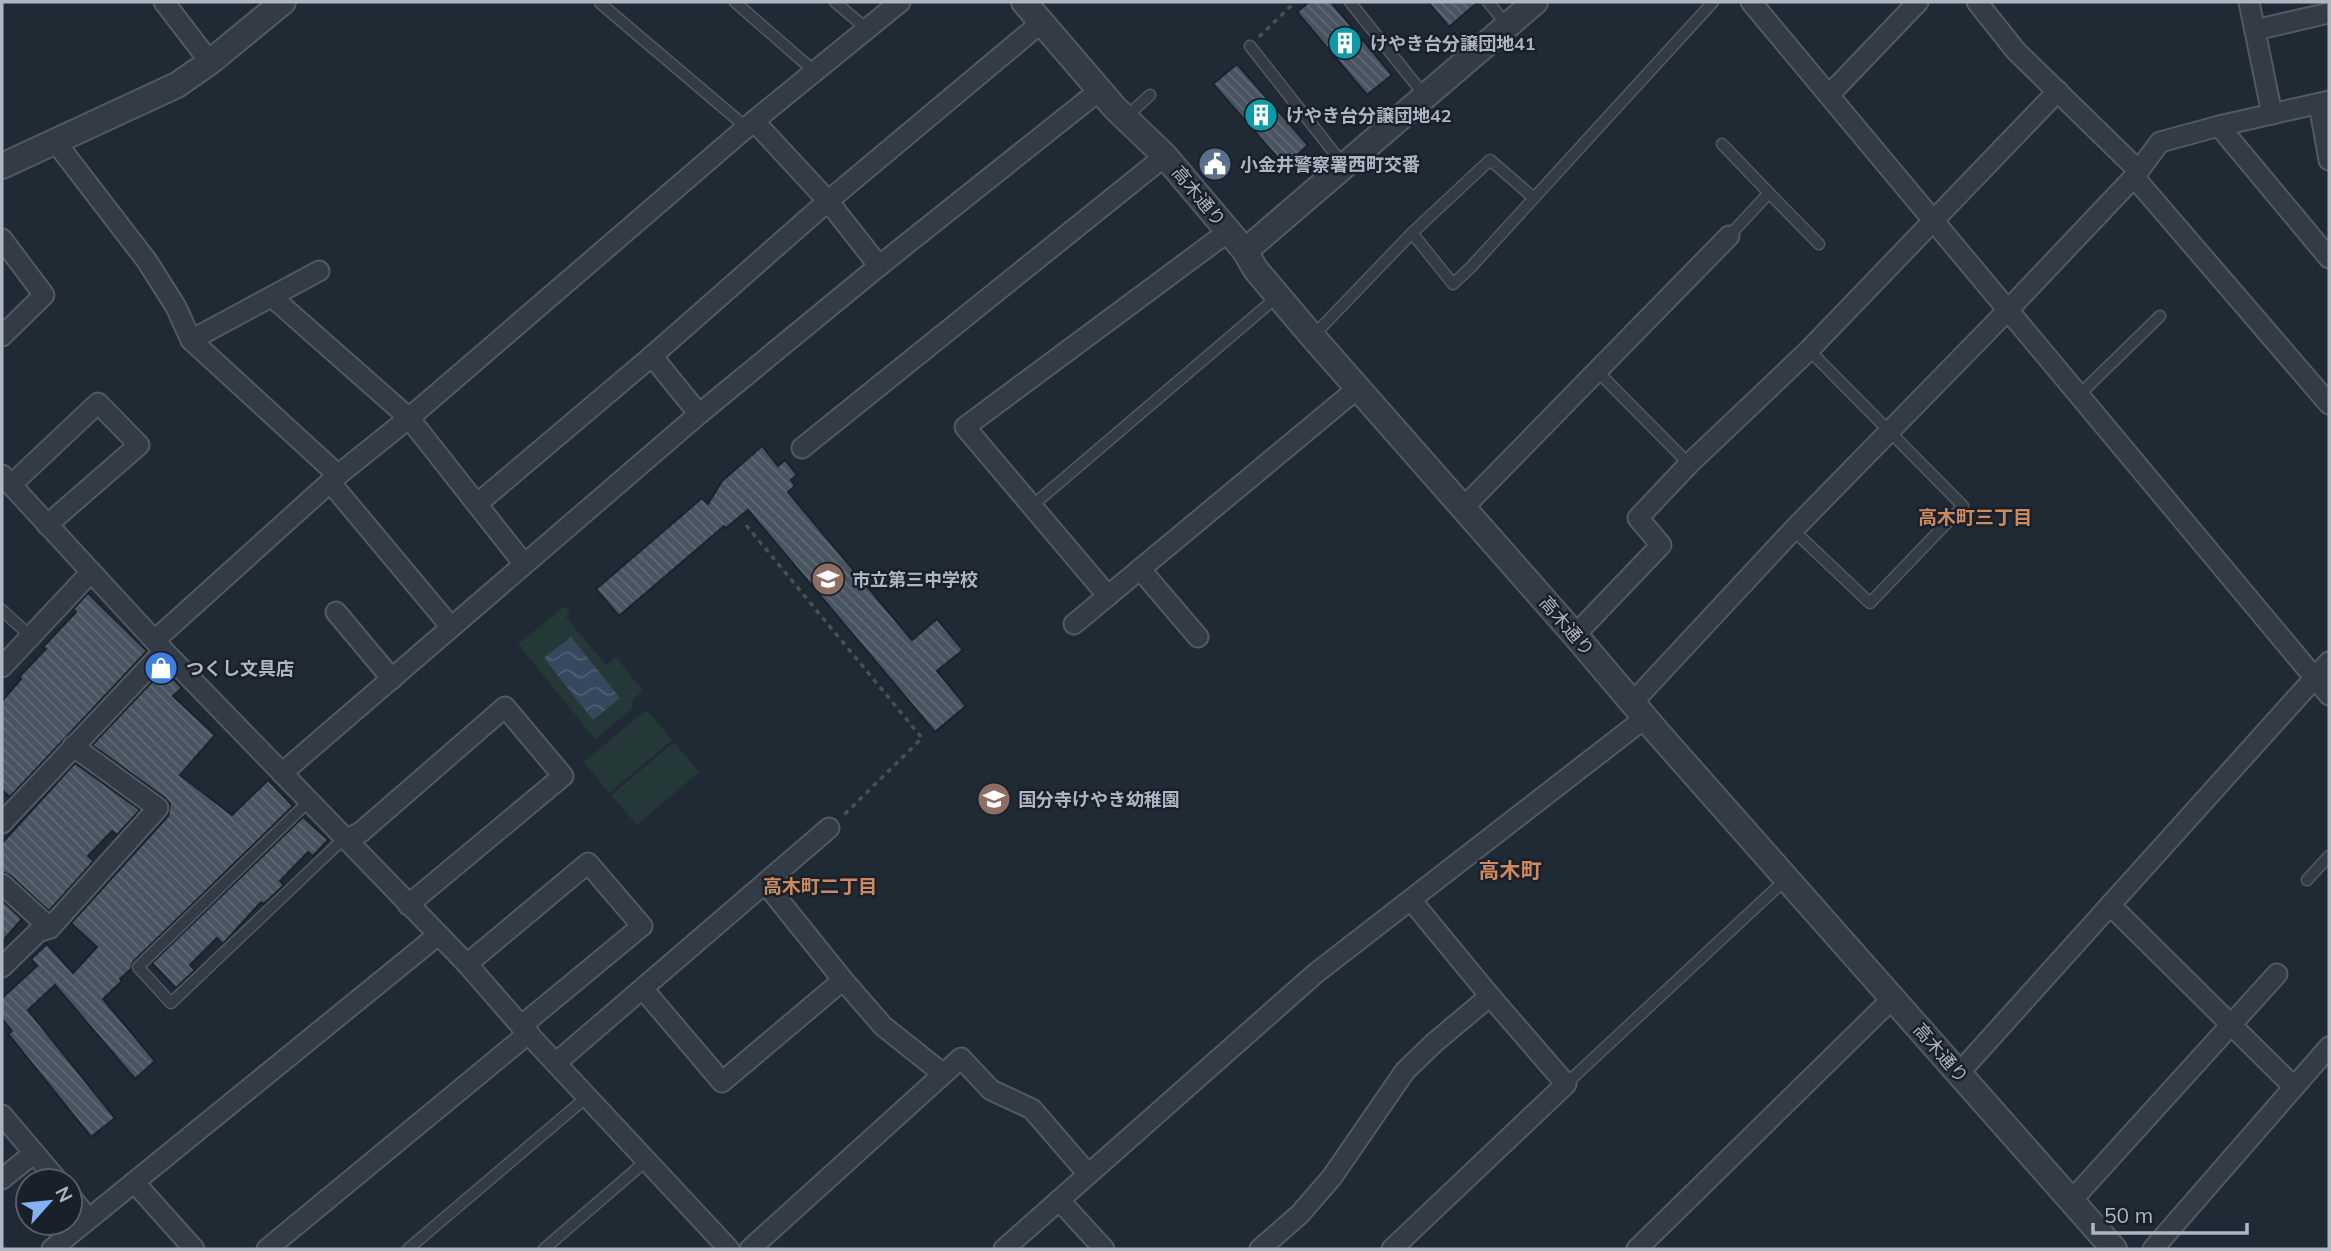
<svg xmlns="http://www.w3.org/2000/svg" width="2331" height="1251" font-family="Mulish,'Noto Sans JP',sans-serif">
<defs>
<pattern id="water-waves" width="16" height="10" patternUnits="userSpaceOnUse" patternTransform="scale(1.75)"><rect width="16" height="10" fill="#36485d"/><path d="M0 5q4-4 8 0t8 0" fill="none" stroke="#506073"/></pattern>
<pattern id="building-back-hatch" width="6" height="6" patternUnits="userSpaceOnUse" patternTransform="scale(1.75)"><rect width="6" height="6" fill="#485460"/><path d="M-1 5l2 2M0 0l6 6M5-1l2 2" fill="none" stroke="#606a75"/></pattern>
</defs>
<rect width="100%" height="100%" fill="#202a35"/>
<g fill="#253838">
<polygon points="565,606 570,613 566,617 606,665 616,657 643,691 633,699 632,709 595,739 518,644"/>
<polygon points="646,710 672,740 609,793 584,762"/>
<polygon points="674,742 699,772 637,825 611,795"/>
</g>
<polygon fill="url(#water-waves)" points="571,637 620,698 593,720 544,658"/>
<g fill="url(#building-back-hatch)" stroke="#1b222c" stroke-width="2">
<polygon points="1309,2 1331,2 1392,75 1367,95 1297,12"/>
<polygon points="1428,2 1478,2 1449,27"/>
<polygon points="1237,64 1308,145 1285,166 1213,84"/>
<polygon points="762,446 778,466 785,460 797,475 791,480 795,486 788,492 912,640 937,619 963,650 937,671 966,706 935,732 748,510 726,528 724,526 619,616 596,589 702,498 708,504 722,481"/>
<polygon points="88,593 147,651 10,797 2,790 2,701 21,679 19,677 46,649 43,647 76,612 73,609"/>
<polygon points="164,669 182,688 173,696 215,735 180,775 232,815 268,780 293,806 133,962 131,969 120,979 122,981 103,999 155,1061 135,1079 55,985 28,1010 115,1118 91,1137 8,1034 12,1031 2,1019 2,998 37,966 31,959 47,944 73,973 97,947 71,923 168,816 170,804 165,798 92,745"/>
<polygon points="75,763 140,810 117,835 112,831 88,856 94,861 49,911 10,875 2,872 2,843"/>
<polygon points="303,817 328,840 313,856 308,852 280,881 284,885 264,904 261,902 223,944 217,938 190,965 195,970 176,988 152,963"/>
<polygon points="2,900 22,919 2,942"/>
</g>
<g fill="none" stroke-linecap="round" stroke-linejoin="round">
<defs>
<g id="service">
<polyline points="735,2 814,71"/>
<polyline points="835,2 867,29"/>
<polyline points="1350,2 1425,96"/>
<polyline points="1488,2 1508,26"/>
<polyline points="600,3 746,127"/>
<polyline points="1250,46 1343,164"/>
<polyline points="1126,117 1150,95"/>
<polyline points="1722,144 1769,193"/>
<polyline points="1412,233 1453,284 1471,267 1713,2"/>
<polyline points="1729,236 1769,193 1819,244"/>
<polyline points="1313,336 1412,233 1490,160 1534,198"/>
<polyline points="1597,371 1689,464"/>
<polyline points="2079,395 2160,316"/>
<polyline points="1033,505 1277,297"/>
<polyline points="1793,530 1870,603 1963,506 1809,350"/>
<polyline points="2,610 31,637"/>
<polyline points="309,801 138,967 171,1003 337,845 346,840"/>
<polyline points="2307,880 2329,856"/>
<polyline points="1566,1084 1786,879"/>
<polyline points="408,1249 588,1096"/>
<polyline points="544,1249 647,1160"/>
</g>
<g id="minor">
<polyline points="164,2 210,62"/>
<polyline points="1751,2 2329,695"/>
<polyline points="1977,2 2016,51 2139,171"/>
<polyline points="2249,2 2272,114"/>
<polyline points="2255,30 2329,13"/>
<polyline points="1829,95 1918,2"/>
<polyline points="2319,104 2329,160"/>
<polyline points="754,121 828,201 879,266"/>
<polyline points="2219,126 2329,258"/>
<polyline points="54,140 147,261 176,307 191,340 338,475"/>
<polyline points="2134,177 2329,404"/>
<polyline points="2,239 44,295 2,336"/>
<polyline points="272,297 409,418 524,564"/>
<polyline points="191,340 319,271"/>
<polyline points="652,356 699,414"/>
<polyline points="802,448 1165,156"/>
<polyline points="2,475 164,651 467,964 521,1026 729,1249"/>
<polyline points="330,482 451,627"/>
<polyline points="11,485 98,403 139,445 47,525"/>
<polyline points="477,504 652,356 828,201 1042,22"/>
<polyline points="1463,508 1729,236"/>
<polyline points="1140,569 1198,637"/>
<polyline points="1108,596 965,427 1229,231"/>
<polyline points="336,612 392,679"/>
<polyline points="1074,624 1358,388"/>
<polyline points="1575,635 1661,545 1638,518 1689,464 1809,350 2058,91"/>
<polyline points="155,640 338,475 409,418 754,121 900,2"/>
<polyline points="2,667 91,572"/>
<polyline points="1632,703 1793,530 2008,310 2134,177 2160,142 2219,126 2329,101"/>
<polyline points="282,773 699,414 879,266 1100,90"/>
<polyline points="2,823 164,651"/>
<polyline points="346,840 361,832 505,707 563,776 408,905"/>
<polyline points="2,884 50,928"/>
<polyline points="766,884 843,980 883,1026 942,1073"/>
<polyline points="2110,905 2294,1087"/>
<polyline points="467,964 588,863 642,926 521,1026"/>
<polyline points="2,967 38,932 50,928 158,808 73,746"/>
<polyline points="643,989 722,1082 843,980"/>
<polyline points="557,1062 829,828"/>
<polyline points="1959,1073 2329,662"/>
<polyline points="2,1115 58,1181"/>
<polyline points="2,1179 34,1153"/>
<polyline points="134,1182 194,1249"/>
<polyline points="70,1196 88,1218"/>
<polyline points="1059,1200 1104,1249"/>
<polyline points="2071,1201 2277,974"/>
<polyline points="52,1249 438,935"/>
<polyline points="267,1249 529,1033"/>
<polyline points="750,1249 961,1058 991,1090 1032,1109 1088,1174"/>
<polyline points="1004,1249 1316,973 1645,718"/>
<polyline points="1260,1249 1300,1214 1332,1177 1405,1071 1434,1043 1490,996"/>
<polyline points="1392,1249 1566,1084 1490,996 1411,900"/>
<polyline points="1637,1249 1893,998"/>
<polyline points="2153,1249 2329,1047"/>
</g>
<g id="tertiary">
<polyline points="1024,2 1115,108 1165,156 1245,251 1256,270 1312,336 1575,635 1658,733 2114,1249"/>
<polyline points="2,166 177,85 210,62 283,2"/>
<polyline points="1245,251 1535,2"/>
</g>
</defs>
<use href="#service" stroke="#515963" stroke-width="13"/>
<use href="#minor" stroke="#515963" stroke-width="23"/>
<use href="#tertiary" stroke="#515963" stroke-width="28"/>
<g stroke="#415355" stroke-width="3.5" stroke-dasharray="5 5" stroke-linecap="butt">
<polyline points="1259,37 1295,2"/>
<polyline points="746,525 922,738 844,815"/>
</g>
<use href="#service" stroke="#333b45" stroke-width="10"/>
<use href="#minor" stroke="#333b45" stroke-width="19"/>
<use href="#tertiary" stroke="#333b45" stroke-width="24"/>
</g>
<defs>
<symbol id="building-disc" viewBox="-11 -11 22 22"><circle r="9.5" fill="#0f9aa8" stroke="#19202a"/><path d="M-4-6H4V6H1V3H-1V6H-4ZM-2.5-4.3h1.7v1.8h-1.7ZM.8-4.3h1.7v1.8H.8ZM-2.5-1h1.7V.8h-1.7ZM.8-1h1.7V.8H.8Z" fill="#fff"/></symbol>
<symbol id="civic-disc" viewBox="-11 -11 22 22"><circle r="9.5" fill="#5c6f8a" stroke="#19202a"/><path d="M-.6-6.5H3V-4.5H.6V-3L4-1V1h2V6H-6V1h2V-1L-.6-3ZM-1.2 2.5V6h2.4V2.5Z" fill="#fff"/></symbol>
<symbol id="school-disc" viewBox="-11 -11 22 22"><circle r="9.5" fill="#8d6e63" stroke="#19202a"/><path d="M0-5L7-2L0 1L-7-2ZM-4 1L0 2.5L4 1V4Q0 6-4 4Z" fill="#fff"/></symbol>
<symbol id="shop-disc" viewBox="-11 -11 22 22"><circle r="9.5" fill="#3f7fe0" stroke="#19202a"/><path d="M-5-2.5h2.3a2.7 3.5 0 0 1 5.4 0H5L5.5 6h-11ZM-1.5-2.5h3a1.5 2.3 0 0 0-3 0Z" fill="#fff"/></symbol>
</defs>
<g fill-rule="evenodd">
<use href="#building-disc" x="1326" y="24" width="38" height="38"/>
<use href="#building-disc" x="1242" y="96" width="38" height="38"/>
<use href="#civic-disc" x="1196" y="145" width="38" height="38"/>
<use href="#school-disc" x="809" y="560" width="38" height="38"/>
<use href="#shop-disc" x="142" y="649" width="38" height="38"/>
<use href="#school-disc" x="975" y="780" width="38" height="38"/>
</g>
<g text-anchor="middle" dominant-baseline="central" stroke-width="5" stroke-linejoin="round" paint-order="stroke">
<g font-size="18" font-weight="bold" fill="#adb6c2" stroke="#19202a" text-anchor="start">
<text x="1370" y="43">けやき台分譲団地41</text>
<text x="1286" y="115">けやき台分譲団地42</text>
<text x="1240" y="164">小金井警察署西町交番</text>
<text x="852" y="579">市立第三中学校</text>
<text x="186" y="668">つくし文具店</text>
<text x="1018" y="799">国分寺けやき幼稚園</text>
</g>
<g font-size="18" fill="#adb6c2" stroke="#19202a">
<text transform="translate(1199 196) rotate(50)">高木通り</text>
<text transform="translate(1567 626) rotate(49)">高木通り</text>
<text transform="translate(1941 1053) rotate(49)">高木通り</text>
</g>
<g font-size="19" font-weight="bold" fill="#cd8a5e" stroke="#19202a">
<text x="1975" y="517">高木町三丁目</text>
<text x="820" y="886">高木町二丁目</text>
</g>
<g font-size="21" font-weight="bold" fill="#cd8a5e" stroke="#19202a">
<text x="1510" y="870">高木町</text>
</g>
</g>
<rect width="2331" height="1251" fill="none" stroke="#adb6c2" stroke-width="7"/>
<g transform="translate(49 1202) rotate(63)"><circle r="33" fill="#19202a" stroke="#545c67" stroke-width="2"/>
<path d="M0-5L12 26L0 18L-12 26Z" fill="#83b2f2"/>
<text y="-10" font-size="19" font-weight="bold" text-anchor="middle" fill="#adb6c2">N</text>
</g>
<path d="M2093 1223v10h154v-10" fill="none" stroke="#adb6c2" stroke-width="3.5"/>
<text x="2104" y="1223" font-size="21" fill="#adb6c2" stroke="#19202a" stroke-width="5" paint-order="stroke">50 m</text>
</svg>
